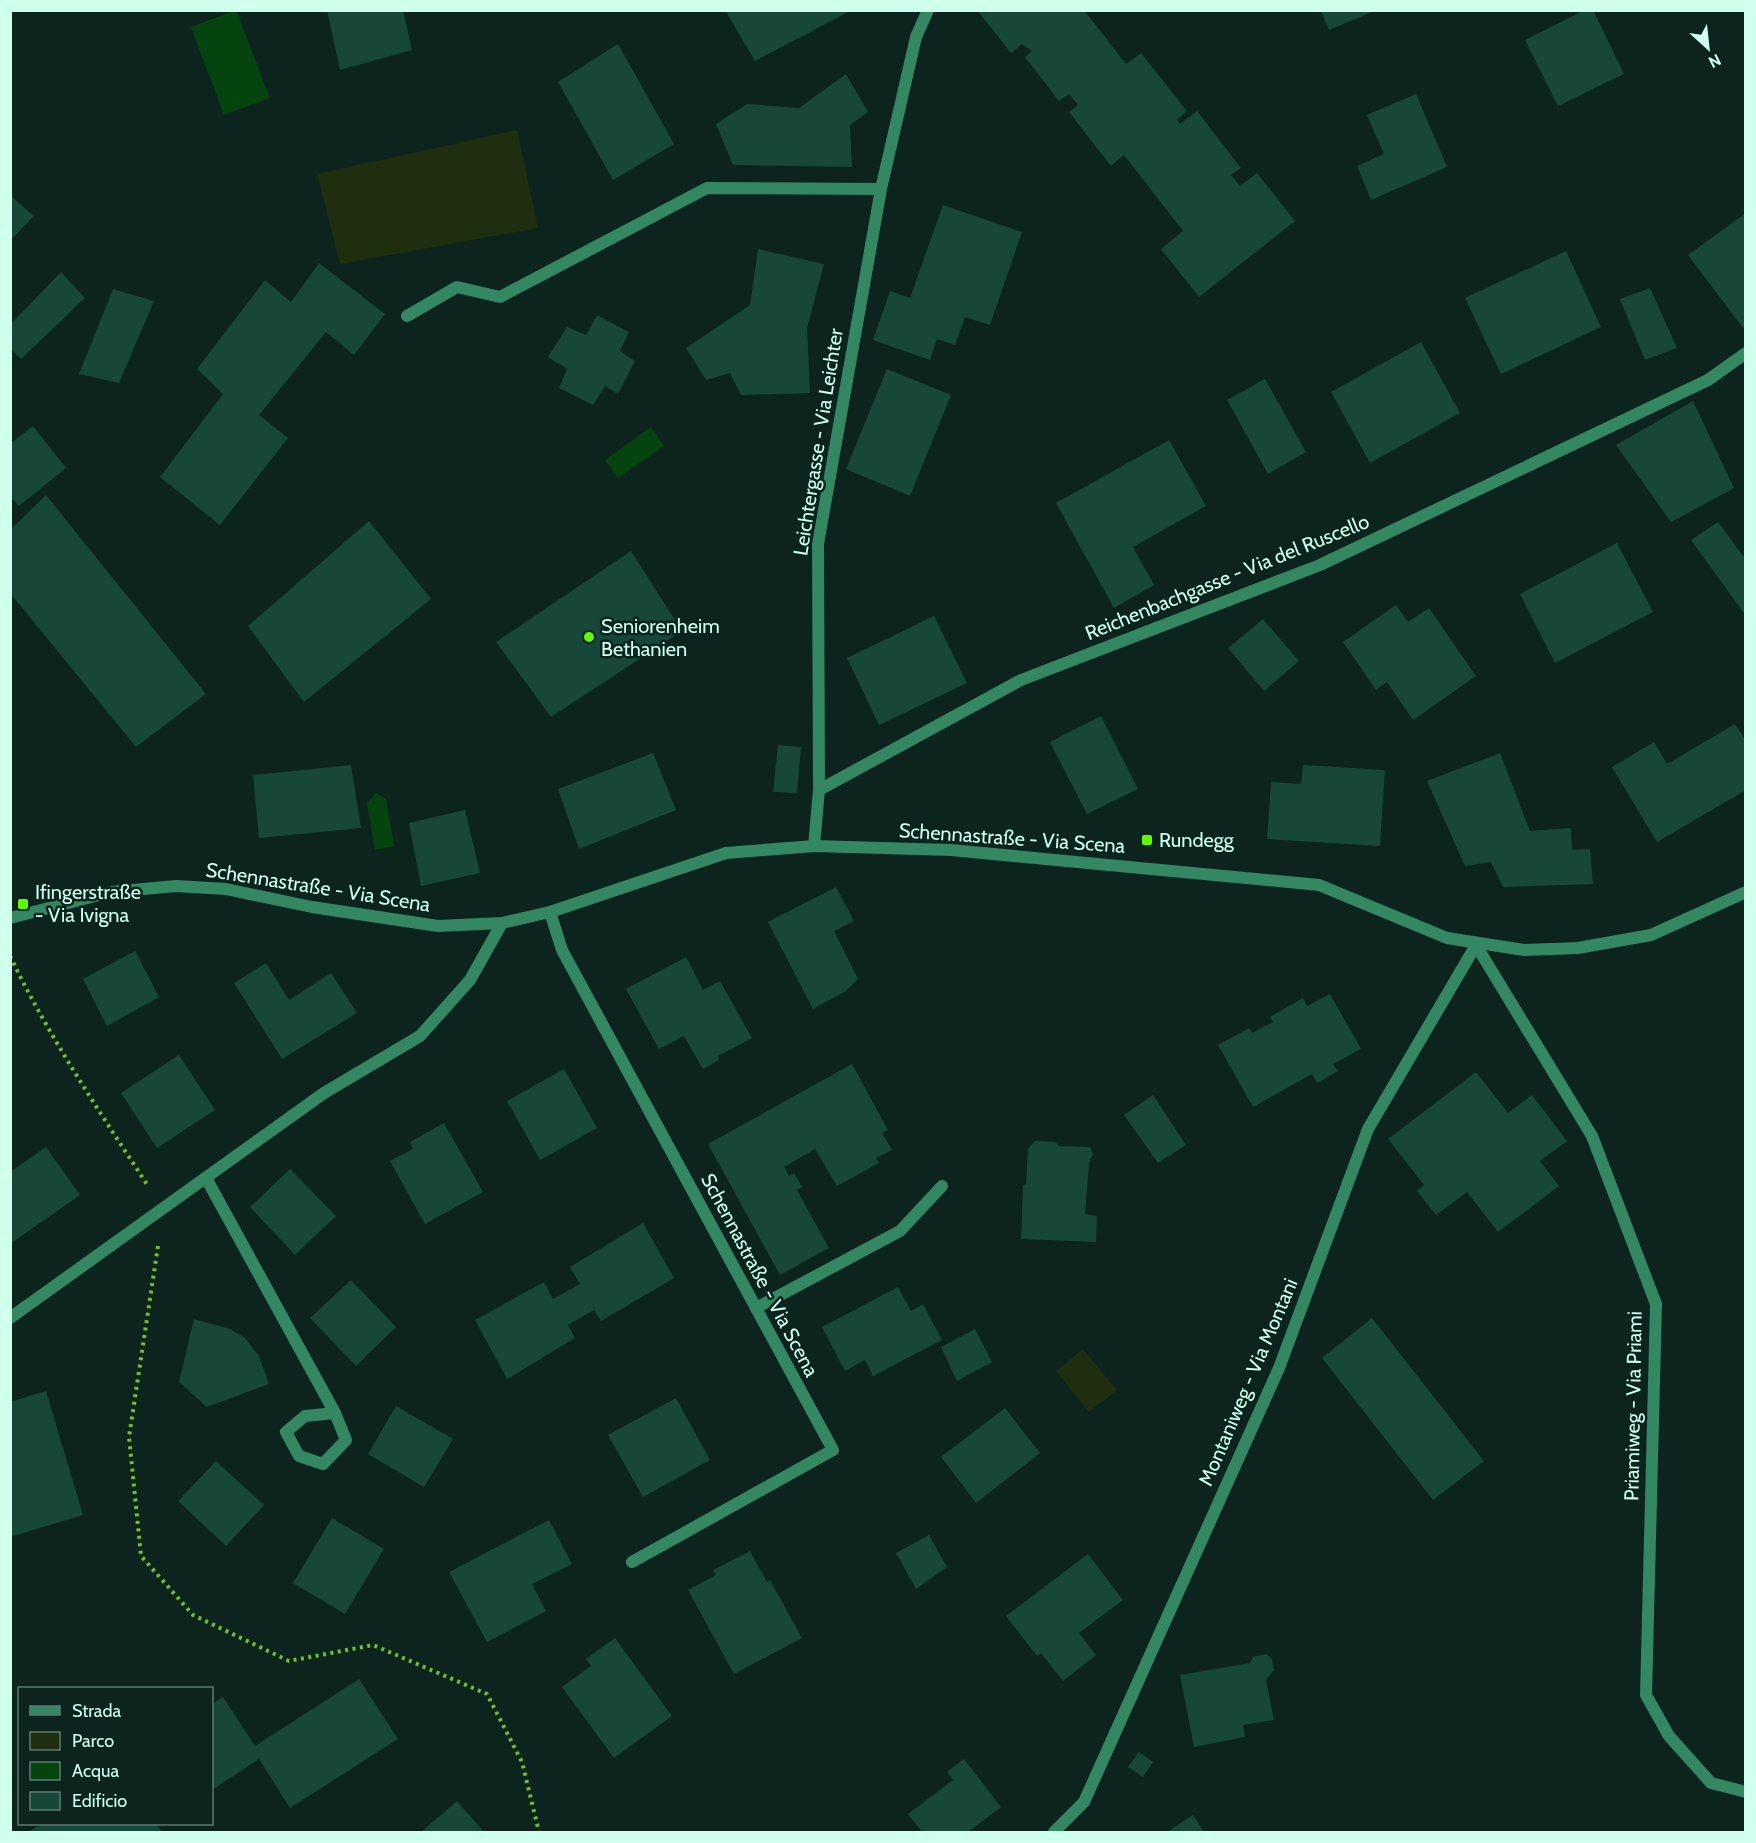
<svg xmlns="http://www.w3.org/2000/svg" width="1756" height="1843" font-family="Cabin,sans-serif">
<rect width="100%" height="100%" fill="#0c241d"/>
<g fill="#1f2e0f">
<polygon points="517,130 538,228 340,264 317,174"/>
<polygon points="1083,1349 1117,1390 1089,1412 1056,1371"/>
</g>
<g fill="#05440f">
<polygon points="236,10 270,98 224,115 191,27"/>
<polygon points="651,427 664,446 618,478 605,460"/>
<polygon points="376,793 386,799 394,846 375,850 367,803"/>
</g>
<g fill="#164739">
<polygon points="327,10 403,10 412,50 340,70"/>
<polygon points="725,10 852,10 755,61"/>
<polygon points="977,10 1084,10 1126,64 1141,53 1187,111 1177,120 1180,124 1197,111 1241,168 1231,175 1240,186 1257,173 1295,221 1199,297 1161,249 1183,231 1124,155 1111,166 1069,112 1078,105 1069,94 1059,101 1025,57 1032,51 1022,44 1011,53"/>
<polygon points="1585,10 1593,10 1624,74 1558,106 1525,40"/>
<polygon points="1321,11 1374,11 1329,30"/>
<polygon points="618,44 674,144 613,180 558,82"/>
<polygon points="846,74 868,112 850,125 852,167 733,165 716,124 747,104 799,108"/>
<polygon points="1416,94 1447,167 1371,200 1357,166 1384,154 1367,115"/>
<polygon points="10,195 34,216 10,241"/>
<polygon points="943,205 1022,232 990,325 965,317 955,345 937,339 930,360 873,340 890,291 910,298"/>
<polygon points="1746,213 1746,326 1743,328 1688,255"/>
<polygon points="758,249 824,264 807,328 810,393 741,395 730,373 706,380 686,348 750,305"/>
<polygon points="1566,251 1601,327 1501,374 1465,298"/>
<polygon points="319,263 385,314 354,355 326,332 259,415 288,438 220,525 160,477 223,394 197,369 265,280 291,302"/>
<polygon points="61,272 85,298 21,359 10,348 10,325"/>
<polygon points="1650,288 1677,348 1645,360 1620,299"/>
<polygon points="113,289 154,301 119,383 79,374"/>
<polygon points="597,315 629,332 620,351 635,361 618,394 605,386 593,405 559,388 567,369 548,357 567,327 586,335"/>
<polygon points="1421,342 1460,413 1370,463 1331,392"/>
<polygon points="887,369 951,395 910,496 846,469"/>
<polygon points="1265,379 1306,452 1268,474 1227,400"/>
<polygon points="1693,401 1734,488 1671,522 1616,445"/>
<polygon points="33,426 66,468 19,506 10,496 10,444"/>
<polygon points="1169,440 1206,506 1133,547 1154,585 1114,608 1056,503"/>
<polygon points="46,495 206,694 136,747 10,593 10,530"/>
<polygon points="369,521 431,599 304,702 248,626"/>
<polygon points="1718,522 1746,560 1746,616 1691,540"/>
<polygon points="1617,543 1653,612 1555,663 1520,594"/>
<polygon points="631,551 682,631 551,717 496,642"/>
<polygon points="1396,605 1408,622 1429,608 1476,676 1413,720 1387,682 1376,690 1343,642"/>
<polygon points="934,616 967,683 879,725 847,658"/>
<polygon points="1263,619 1299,661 1264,691 1228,648"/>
<polygon points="1101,716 1138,789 1087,814 1050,742"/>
<polygon points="1735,724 1746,741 1746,790 1657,842 1612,767 1654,742 1667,764"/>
<polygon points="778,745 801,747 797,793 773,792"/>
<polygon points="653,753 676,810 579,849 558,789"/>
<polygon points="1500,753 1530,831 1571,828 1572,850 1590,849 1593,884 1503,887 1491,862 1465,866 1427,781"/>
<polygon points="351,765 361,828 259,838 253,775"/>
<polygon points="1303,765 1385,770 1380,846 1267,839 1271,782 1301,784"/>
<polygon points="465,810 480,873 421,886 409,823"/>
<polygon points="836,887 854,921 834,931 858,979 846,991 813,1009 768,922"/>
<polygon points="135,951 159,997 107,1026 83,979"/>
<polygon points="686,957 703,990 720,981 752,1038 718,1056 719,1060 703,1069 684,1036 659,1049 626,989"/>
<polygon points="266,963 289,1000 331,973 357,1013 282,1059 234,983"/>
<polygon points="1330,994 1361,1049 1333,1064 1338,1071 1317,1083 1312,1074 1253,1107 1218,1045 1249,1028 1252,1033 1273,1022 1270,1017 1303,998 1307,1006"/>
<polygon points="179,1055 215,1110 157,1148 121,1093"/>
<polygon points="852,1064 888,1130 882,1133 892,1150 876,1158 879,1163 837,1186 815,1149 784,1167 789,1176 794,1173 802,1187 797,1190 829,1248 780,1275 708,1144"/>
<polygon points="564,1069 597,1128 540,1160 507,1101"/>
<polygon points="1476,1072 1508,1113 1532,1095 1567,1141 1540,1161 1559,1186 1498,1232 1467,1192 1436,1215 1417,1191 1424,1185 1388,1139"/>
<polygon points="1153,1095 1186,1145 1158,1163 1124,1115"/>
<polygon points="444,1123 483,1192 425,1224 390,1161 413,1149 410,1142"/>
<polygon points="1035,1141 1055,1142 1059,1146 1090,1147 1093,1154 1089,1163 1085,1214 1097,1216 1096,1242 1021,1239 1023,1185 1026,1185 1028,1149"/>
<polygon points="46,1147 80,1195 10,1244 10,1172"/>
<polygon points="290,1169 336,1216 295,1255 250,1207"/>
<polygon points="643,1223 674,1278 601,1321 594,1310 568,1325 575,1338 507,1379 475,1320 544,1282 553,1299 580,1284 570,1267"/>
<polygon points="351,1280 396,1327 356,1366 310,1318"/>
<polygon points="898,1287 911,1311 923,1304 942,1340 873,1376 865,1360 845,1371 822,1327"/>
<polygon points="1372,1318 1484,1461 1433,1500 1322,1358"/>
<polygon points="194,1319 230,1329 245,1338 259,1356 269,1384 207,1407 179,1382"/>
<polygon points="975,1329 992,1362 957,1381 941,1347"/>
<polygon points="46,1391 83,1515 10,1537 10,1402"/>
<polygon points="676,1398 710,1460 643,1497 608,1435"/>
<polygon points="396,1406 453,1439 424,1487 368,1454"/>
<polygon points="1005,1408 1040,1453 976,1503 941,1457"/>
<polygon points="216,1461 264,1505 226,1546 178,1501"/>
<polygon points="332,1518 384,1549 345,1614 293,1583"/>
<polygon points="549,1520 572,1564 532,1584 546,1611 487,1642 449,1572"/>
<polygon points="929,1535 947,1567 916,1589 896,1553"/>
<polygon points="750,1551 767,1582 770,1580 802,1638 734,1674 688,1590 716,1575 713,1570"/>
<polygon points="1088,1554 1123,1600 1079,1633 1096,1655 1063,1681 1041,1653 1037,1656 1006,1616"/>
<polygon points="615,1638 672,1716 614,1758 562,1687 591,1666 586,1659"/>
<polygon points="1266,1654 1272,1659 1274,1670 1266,1680 1274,1720 1243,1725 1245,1737 1194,1747 1180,1675 1250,1663 1253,1657"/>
<polygon points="359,1679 398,1739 290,1808 259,1759 212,1790 212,1704 223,1697 255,1746"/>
<polygon points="1139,1752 1153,1762 1143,1777 1128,1767"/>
<polygon points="964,1759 1001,1807 968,1832 922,1832 908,1814 953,1780 947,1772"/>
<polygon points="457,1801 484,1832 421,1832"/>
<polygon points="1193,1815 1204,1832 1167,1832"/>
<polygon points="42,1824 160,1824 157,1825 162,1832 28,1832"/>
</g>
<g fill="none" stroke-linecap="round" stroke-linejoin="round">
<g stroke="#78be24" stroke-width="4" stroke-dasharray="3 4.5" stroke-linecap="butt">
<path d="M 10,956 C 49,1037 99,1111 148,1186"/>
<polyline points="158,1246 129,1437 141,1556 193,1615 289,1661 373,1645 487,1694 522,1762 539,1832"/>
</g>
<g stroke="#338762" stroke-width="12">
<polyline points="756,1308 900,1231 942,1186"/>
<polyline points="1054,1832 1084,1802 1279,1368 1368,1129 1476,945"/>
</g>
<g stroke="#338762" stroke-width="12">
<polyline points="407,316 457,287 500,297 707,188 881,189"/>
<polyline points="819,790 1021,680 1320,565 1708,380 1746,353"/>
<polyline points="814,846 819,790 818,544 881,189 916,37 928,10"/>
<polyline points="550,912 562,950 833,1450 632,1562"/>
<polyline points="1476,945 1592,1136 1656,1304 1646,1695 1669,1736 1711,1783 1746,1792"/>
<polyline points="206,1178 335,1413 346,1440 323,1464 299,1456 286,1432 305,1416 335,1413"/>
<polyline points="10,1318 324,1093 420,1036 470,980 502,923"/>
</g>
<polyline stroke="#338762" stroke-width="12" points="10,918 111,892 176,886 226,889 312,907 438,926 502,923 550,912 726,853 814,846 951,850 1319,885 1447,938 1524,950 1578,948 1651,935 1746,892"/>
</g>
<g fill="#60fa00" stroke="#0c241d" stroke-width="2">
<circle cx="589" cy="637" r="6"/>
<rect x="1141" y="834" width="12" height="12" rx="3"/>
<rect x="17" y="898" width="12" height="12" rx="3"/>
</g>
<g text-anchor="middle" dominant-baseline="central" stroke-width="5" stroke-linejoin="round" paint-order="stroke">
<g font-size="20" fill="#cfffed" stroke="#0c241d">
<text transform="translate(818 442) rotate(-81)">Leichtergasse - Via Leichter</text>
<text transform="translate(1227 577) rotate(-22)">Reichenbachgasse - Via del Ruscello</text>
<text transform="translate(1012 838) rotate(4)">Schennastraße - Via Scena</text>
<text transform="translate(318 887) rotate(9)">Schennastraße - Via Scena</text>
<text transform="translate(760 1275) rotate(62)">Schennastraße - Via Scena</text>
<text transform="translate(1248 1382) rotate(-67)">Montaniweg - Via Montani</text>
<text transform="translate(1633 1406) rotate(-89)">Priamiweg - Via Priami</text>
</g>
<g font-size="20" fill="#cfffed" stroke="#0c241d" text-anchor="start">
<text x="601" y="626">Seniorenheim<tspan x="601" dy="23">Bethanien</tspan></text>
<text x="1159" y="840">Rundegg</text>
<text x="35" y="892">Ifingerstraße<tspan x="35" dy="23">- Via Ivigna</tspan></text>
</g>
</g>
<rect width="1756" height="1843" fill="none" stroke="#cfffed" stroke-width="24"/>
<rect x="18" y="1687" width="195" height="138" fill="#0c241d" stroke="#5a7c70" stroke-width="1.5"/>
<rect x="30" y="1706" width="30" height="9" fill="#338762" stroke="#5a7c70" stroke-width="1.5"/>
<text x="72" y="1717" font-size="18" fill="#cfffed">Strada</text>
<rect x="30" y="1732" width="30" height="18" fill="#1f2e0f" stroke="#5a7c70" stroke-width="1.5"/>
<text x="72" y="1747" font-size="18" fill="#cfffed">Parco</text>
<rect x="30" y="1762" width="30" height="18" fill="#05440f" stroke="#5a7c70" stroke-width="1.5"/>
<text x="72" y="1777" font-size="18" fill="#cfffed">Acqua</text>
<rect x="30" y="1792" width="30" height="18" fill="#164739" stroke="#5a7c70" stroke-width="1.5"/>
<text x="72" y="1807" font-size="18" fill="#cfffed">Edificio</text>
<g transform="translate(1708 48) rotate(153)" stroke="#0c241d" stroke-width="4.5" paint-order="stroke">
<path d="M0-4.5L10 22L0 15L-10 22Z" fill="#cfffed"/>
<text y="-9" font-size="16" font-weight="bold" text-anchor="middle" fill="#cfffed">N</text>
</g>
</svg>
